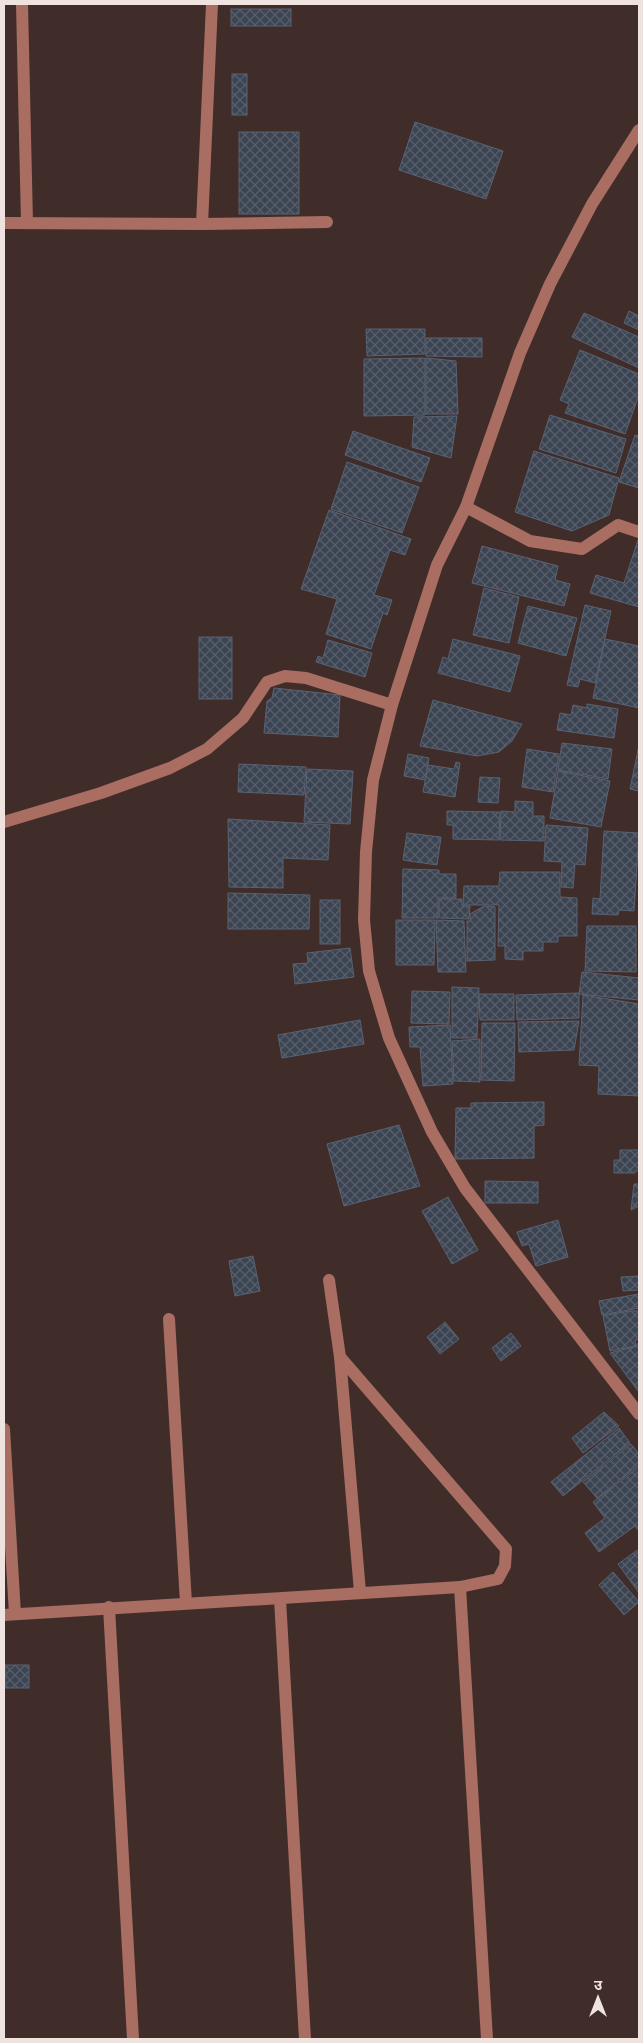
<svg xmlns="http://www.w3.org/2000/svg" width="643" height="2043" font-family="Quicksand,'Noto Sans Devanagari',sans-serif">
<defs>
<pattern id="building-cross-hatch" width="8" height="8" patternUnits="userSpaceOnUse" patternTransform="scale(1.25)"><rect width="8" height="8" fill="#3b4453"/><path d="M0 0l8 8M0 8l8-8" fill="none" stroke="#585f6b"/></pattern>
</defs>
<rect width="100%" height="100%" fill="#402d2a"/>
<g fill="url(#building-cross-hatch)" stroke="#596273">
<rect x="231" y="9" width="60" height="17"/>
<rect x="232" y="74" width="15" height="41"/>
<polygon points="415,122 503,151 486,199 399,170"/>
<rect x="239" y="132" width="60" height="82"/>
<polygon points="629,311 639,316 639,330 624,323"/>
<polygon points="584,313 639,337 639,368 572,337"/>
<polygon points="366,329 425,329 425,354 367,356"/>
<polygon points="426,338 482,338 482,357 426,356"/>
<polygon points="580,350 639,374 639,395 625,434 565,413 569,404 560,400"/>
<polygon points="425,358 425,415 364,416 364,359"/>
<polygon points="426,358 456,361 458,414 426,414"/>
<polygon points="550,415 626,439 616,473 539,449"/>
<polygon points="457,416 451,458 412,447 414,417"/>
<polygon points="353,431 430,458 421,482 345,455"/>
<polygon points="635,435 639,436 639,488 619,482"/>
<polygon points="534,451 619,478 609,515 572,531 515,512"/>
<polygon points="347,462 419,487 402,533 331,509"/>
<polygon points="329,510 411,539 405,555 390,550 374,595 392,600 387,615 383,613 371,649 326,634 337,599 301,589"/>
<polygon points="639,537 639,607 590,593 596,575 624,583"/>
<polygon points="482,546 558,566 555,580 570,584 564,606 472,583"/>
<polygon points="484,588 519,597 509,643 473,635"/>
<polygon points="585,605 611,611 595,683 580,679 578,687 567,685"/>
<polygon points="528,606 577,618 566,656 518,643"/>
<rect x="199" y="637" width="33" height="62"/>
<polygon points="453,639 520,656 510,692 438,673 443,657 448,659"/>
<polygon points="605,639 639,646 639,708 593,698"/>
<polygon points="328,640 372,653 365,677 316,662 318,656 323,658"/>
<polygon points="274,688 340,695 338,737 264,733 267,701 272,698"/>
<polygon points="433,700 522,724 512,741 499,752 477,756 420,746"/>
<polygon points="587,704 618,709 614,738 557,730 560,713 571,715 573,705 587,708"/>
<polygon points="562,743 612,749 608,779 558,770"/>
<polygon points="639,745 639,791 630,789"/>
<polygon points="527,749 559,754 553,792 522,787"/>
<polygon points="408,754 429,758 425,780 404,776"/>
<polygon points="456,762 460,763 455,797 423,792 428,765 454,769"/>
<polygon points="239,764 306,767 304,795 238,792"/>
<polygon points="307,769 353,771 350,824 304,822"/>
<polygon points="558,771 610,781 601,827 550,818"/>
<polygon points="480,777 500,778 498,803 478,802"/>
<polygon points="515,801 533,802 533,816 544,816 544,841 500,840 501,811 515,812"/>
<polygon points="447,811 500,812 499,840 453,839 453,825 447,825"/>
<polygon points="228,819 330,825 328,860 283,858 283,888 229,887"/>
<polygon points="546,825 588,828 585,865 575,864 573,888 561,887 562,862 544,861"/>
<polygon points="604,831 639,833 634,911 619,910 618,915 592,914 593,898 600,899"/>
<polygon points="407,833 441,837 437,865 403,860"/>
<polygon points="403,869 439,870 439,874 456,874 456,898 438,898 438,918 402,918"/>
<polygon points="500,872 560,872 560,897 577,898 577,936 558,936 558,942 543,942 543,951 523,951 523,960 505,959 505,946 498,946 499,905 463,905 464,886 499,886"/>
<polygon points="228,893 310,895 309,929 228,929"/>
<polygon points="439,899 462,899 462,906 470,906 469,919 439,918"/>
<rect x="320" y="900" width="20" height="44"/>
<polygon points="484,906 495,907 495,960 467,961 467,921 470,921 470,914"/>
<polygon points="396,920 435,920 434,965 396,965"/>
<polygon points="436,920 464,921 466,972 438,972"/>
<polygon points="587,926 636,926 636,972 585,971"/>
<polygon points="350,948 354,977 295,984 293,964 308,963 307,953"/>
<polygon points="582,972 639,978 639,975 639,1000 579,994"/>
<polygon points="452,987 479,988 477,1038 452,1038"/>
<polygon points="412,991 450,992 449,1024 411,1023"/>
<polygon points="579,993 579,1018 517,1020 516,995"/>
<polygon points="479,994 514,994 514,1020 480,1020"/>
<polygon points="583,995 639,1004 639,1096 598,1094 599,1066 579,1065"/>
<polygon points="360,1020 364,1044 282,1058 278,1035"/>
<polygon points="579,1021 574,1050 519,1052 518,1022"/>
<polygon points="482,1023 515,1023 514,1081 481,1080"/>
<polygon points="450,1025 453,1084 423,1086 420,1047 410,1047 409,1027"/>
<polygon points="480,1039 480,1082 454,1081 452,1041"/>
<polygon points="544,1102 544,1125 534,1126 534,1158 455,1159 456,1108 471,1108 471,1103"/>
<polygon points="399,1125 420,1186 344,1206 327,1144"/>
<polygon points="620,1150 639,1150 639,1171 635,1171 635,1173 614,1173 614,1160 620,1160"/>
<polygon points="485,1181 538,1182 538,1203 485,1203"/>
<polygon points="634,1184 639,1184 639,1206 631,1210"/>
<polygon points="448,1197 478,1250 452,1264 422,1211"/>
<polygon points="558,1220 568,1257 536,1266 529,1244 522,1246 517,1232"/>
<polygon points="253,1256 260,1291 235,1296 229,1261"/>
<polygon points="639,1276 639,1290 623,1291 621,1277"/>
<polygon points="639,1294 639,1308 602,1315 599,1301"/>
<polygon points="629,1311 639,1311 639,1339 635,1340 636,1346 610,1351 603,1316"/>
<polygon points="445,1322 459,1339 440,1354 427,1337"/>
<polygon points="511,1333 521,1346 501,1361 492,1348"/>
<polygon points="639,1343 639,1390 638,1391 610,1353 637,1346 637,1344"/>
<polygon points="604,1412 619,1426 583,1453 572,1438"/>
<polygon points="619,1428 630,1443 563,1496 551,1482"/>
<polygon points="631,1444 639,1454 639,1465 597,1498 583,1482"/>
<polygon points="639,1467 639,1531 635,1526 599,1552 585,1533 605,1518 593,1502"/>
<polygon points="639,1549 639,1593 618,1564"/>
<polygon points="613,1572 639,1602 624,1615 599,1585"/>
<rect x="5" y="1665" width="24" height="23"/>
</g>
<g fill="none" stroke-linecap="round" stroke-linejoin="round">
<g stroke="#a96d62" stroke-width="12">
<polyline points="22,4 27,223"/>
<polyline points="639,130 592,204 550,284 520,353 466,507 437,565 392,705 373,780 366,852 364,920 369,971 389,1038 432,1132 465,1188 639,1414"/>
<polyline points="4,223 202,224 212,4"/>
<polyline points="202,224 327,222"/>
<polyline points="466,507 530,541 582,549 618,525 639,532"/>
<polyline points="4,822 101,793 170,768 207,749 243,718 267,682 285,676 306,678 392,705"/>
<polyline points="329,1280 340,1357 360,1592"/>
<polyline points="169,1319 186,1603"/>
<polyline points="4,1429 15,1614"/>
<polyline points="460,1587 487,2039"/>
<polyline points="280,1599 305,2039"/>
<polyline points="109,1607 133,2039"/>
<polyline points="4,1615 460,1587 498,1579 505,1566 506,1549 340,1357"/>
</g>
</g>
<rect width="643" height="2043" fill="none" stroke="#efe3e0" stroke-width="10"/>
<g transform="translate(598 1998)" stroke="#402d2a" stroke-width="4" paint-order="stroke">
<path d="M0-4L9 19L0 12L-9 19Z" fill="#efe3e0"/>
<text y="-8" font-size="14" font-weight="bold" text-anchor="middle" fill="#efe3e0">उ</text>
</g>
</svg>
